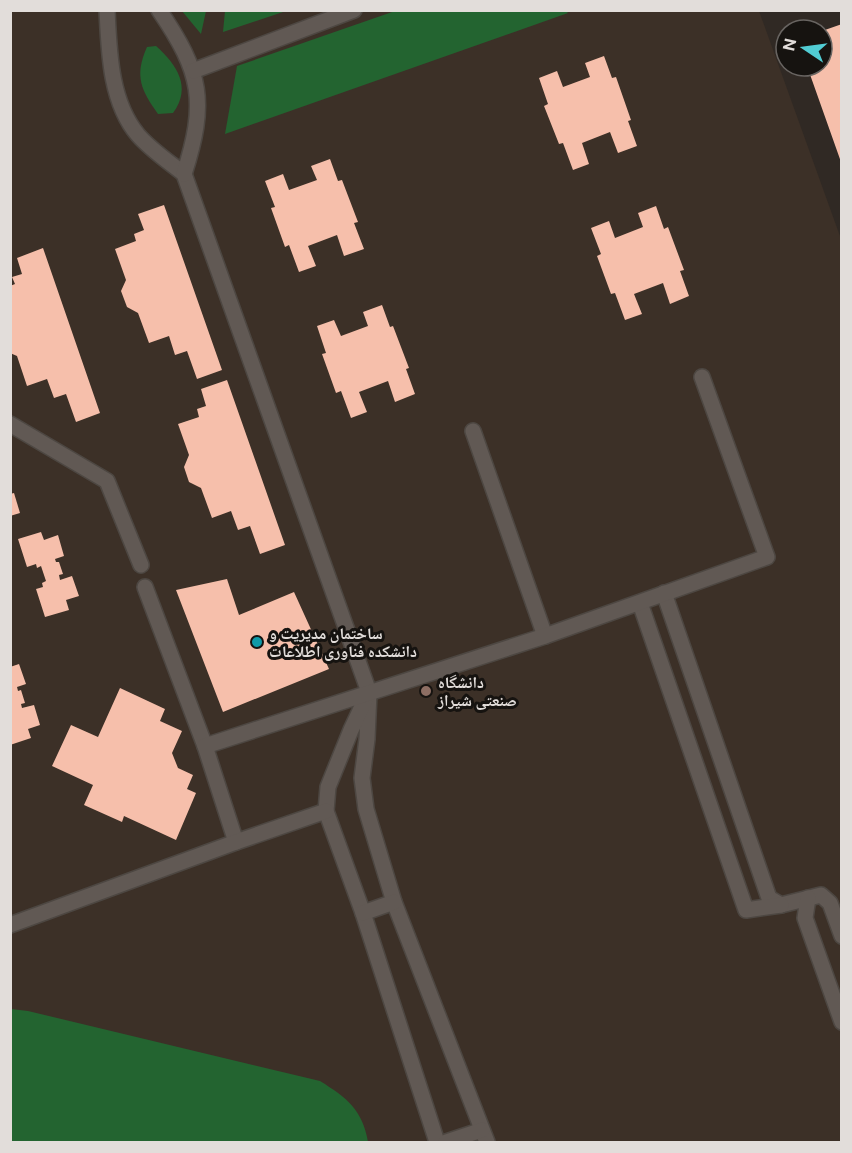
<svg xmlns="http://www.w3.org/2000/svg" width="852" height="1153" font-family="'Public Sans','Noto Naskh Arabic',sans-serif">
<rect width="100%" height="100%" fill="#302924"/>
<polygon fill="#3c3027" points="10,11 759,11 841,239 841,1142 11,1142"/>
<g fill="#236430">
<polygon points="182,11 206,11 201,34"/>
<polygon points="225,11 225,10 286,11 223,32"/>
<polygon points="566,11 568,13 225,134 237,66 395,11"/>
<path d="M 156,46 C 177,65 192,87 173,113 L 158,114 C 141,90 134,76 147,47 Z"/>
<path d="M 11,1009 L 28,1011 L 320,1081 C 347,1098 362,1109 368,1142 L 11,1142 Z"/>
</g>
<g fill="#f6bfab">
<polygon points="842,24 842,162 841,162 807,66 822,66 822,31"/>
<polygon points="604,56 612,78 616,77 631,120 628,121 637,146 618,153 610,132 582,143 589,164 573,170 563,143 559,144 544,106 548,104 539,78 557,71 563,87 590,77 585,63"/>
<polygon points="330,159 338,181 342,180 358,222 354,223 364,249 344,256 337,235 308,246 316,266 299,272 289,245 285,247 271,208 275,207 265,181 283,174 289,190 317,180 311,166"/>
<polygon points="164,205 222,370 197,379 187,351 175,355 169,336 149,343 138,313 127,307 121,291 126,280 115,249 136,241 134,234 144,230 138,214"/>
<polygon points="656,206 664,229 668,227 684,270 680,271 689,296 670,304 663,283 634,294 642,314 625,320 615,293 611,294 597,256 601,254 591,228 609,221 615,238 643,227 638,213"/>
<polygon points="43,248 100,413 76,422 66,394 54,398 47,379 27,386 17,356 10,353 10,286 15,284 12,277 22,274 17,258"/>
<polygon points="382,305 390,327 393,326 409,368 406,369 415,394 395,402 388,381 359,392 367,412 351,418 341,391 336,393 322,354 326,353 317,326 334,320 341,336 368,326 363,312"/>
<polygon points="227,380 285,545 260,554 250,526 238,530 231,511 212,518 201,488 189,482 184,467 189,455 178,424 199,417 197,409 206,406 201,389"/>
<polygon points="14,493 20,513 10,516 10,494"/>
<polygon points="41,532 44,540 58,535 64,556 55,559 56,562 59,562 63,574 59,575 60,580 72,576 79,596 66,600 69,610 45,617 36,589 43,587 42,583 46,581 41,566 37,568 36,564 27,567 18,539"/>
<polygon points="227,579 239,615 294,592 329,669 223,712 176,590"/>
<polygon points="19,664 26,684 17,687 18,691 21,690 25,703 21,704 22,708 34,705 40,725 28,729 31,738 10,745 10,667"/>
<polygon points="120,688 165,709 160,721 182,731 172,753 178,768 193,775 187,789 196,793 176,840 124,816 122,822 84,805 93,785 52,766 71,725 98,737"/>
</g>
<g fill="none" stroke-linecap="round" stroke-linejoin="round">
<defs>
<g id="minor">
<path d="M 107,10 C 109,51 110,102 138,135 C 151,150 169,162 184,174 L 369,692 L 367,739 L 362,778 L 366,809 L 394,902 L 487,1142"/>
<path d="M 159,10 C 202,73 207,102 184,174"/>
<polyline points="193,71 354,10"/>
<polyline points="10,424 107,481 141,565"/>
<polyline points="473,431 545,636"/>
<polyline points="145,587 205,746"/>
<polyline points="664,593 769,898 781,905 821,895 830,903 842,936"/>
<polyline points="640,603 746,910 781,905"/>
<polyline points="366,698 351,730 328,787 326,811 363,913 437,1142"/>
<polyline points="236,842 205,746 545,636 767,557 702,377"/>
<polyline points="808,898 805,918 842,1022"/>
<polyline points="363,913 394,902"/>
<polyline points="10,925 236,842 326,811"/>
<polyline points="446,1142 482,1130"/>
</g>
</defs>
<use href="#minor" stroke="#4d4742" stroke-width="18"/>
<use href="#minor" stroke="#615954" stroke-width="15"/>
</g>
<circle fill="#0f9aa8" stroke="#161310" stroke-width="2" cx="257" cy="642" r="6"/>
<circle fill="#8d6e63" stroke="#161310" stroke-width="2" cx="426" cy="691" r="6"/>
<g text-anchor="middle" dominant-baseline="central" stroke-width="6" stroke-linejoin="round" paint-order="stroke">
<g font-size="16" font-weight="bold" fill="#e2ddda" stroke="#161310" text-anchor="start">
<text x="269" y="633">ساختمان مدیریت و<tspan x="269" dy="18">دانشکده فناوری اطلاعات</tspan></text>
<text x="438" y="682">دانشگاه<tspan x="438" dy="18">صنعتی شیراز</tspan></text>
</g>
</g>
<rect width="852" height="1153" fill="none" stroke="#e2ddda" stroke-width="24"/>
<g transform="translate(804 48) rotate(283)"><circle r="28" fill="#161310" stroke="#686461" stroke-width="1.5"/>
<path d="M0-4.5L10 22L0 15L-10 22Z" fill="#51ccd3"/>
<text y="-9" font-size="16" font-weight="bold" text-anchor="middle" fill="#e2ddda">N</text>
</g>
</svg>
